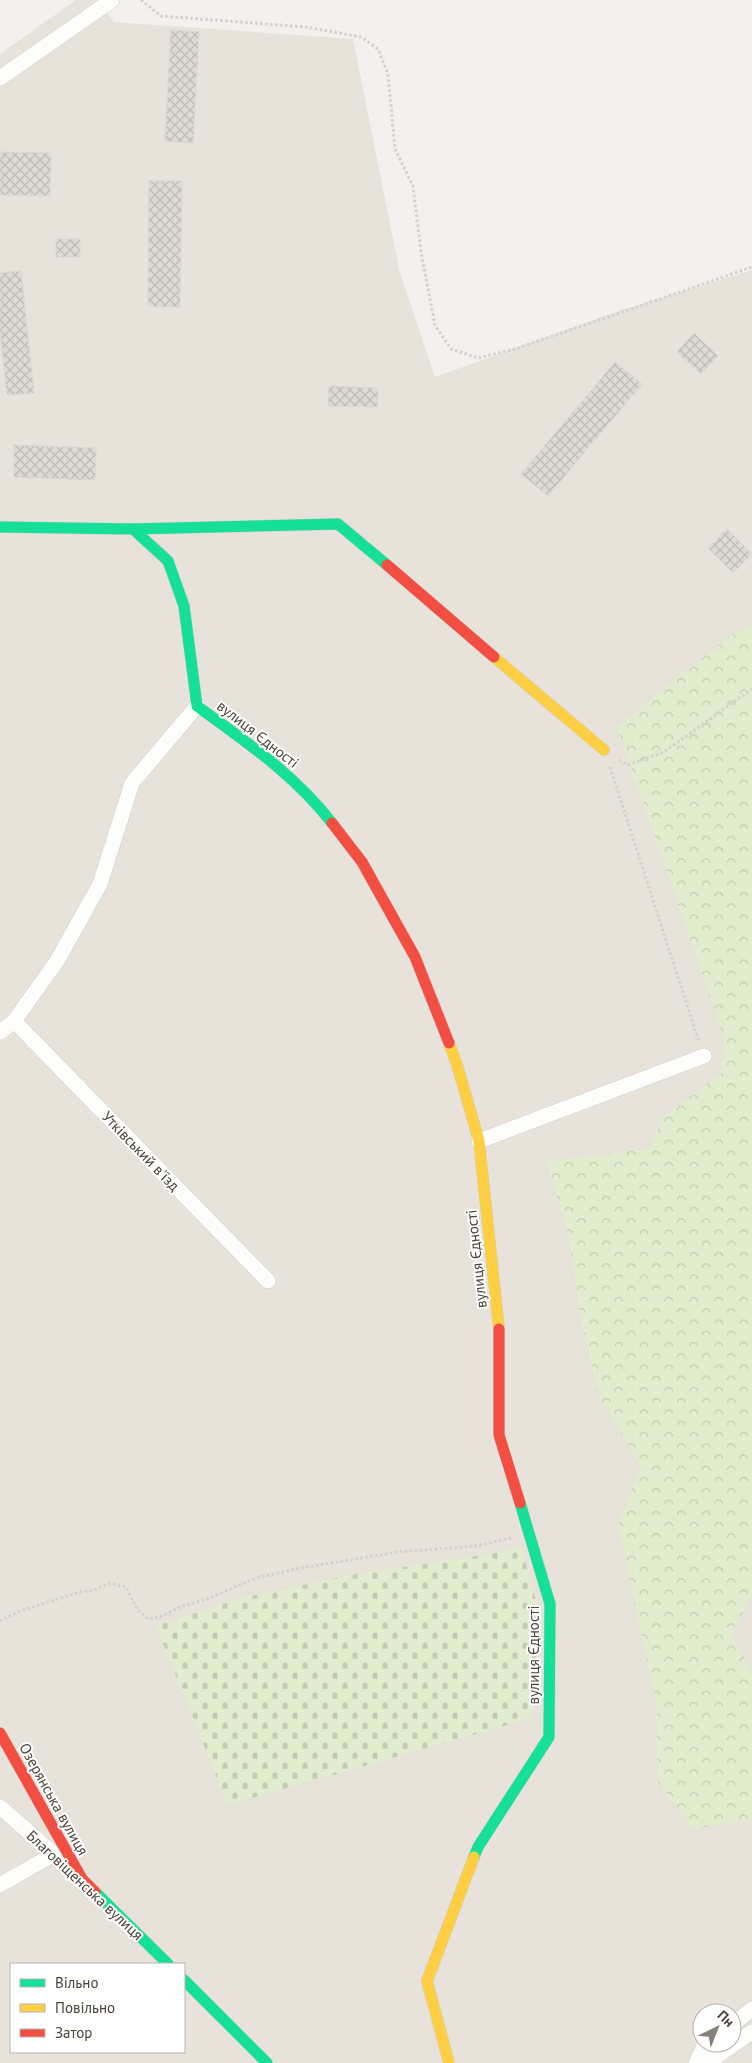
<svg xmlns="http://www.w3.org/2000/svg" width="752" height="2063" font-family="'PT Sans',sans-serif">
<defs>
<pattern id="forest-crowns" width="20" height="18" patternUnits="userSpaceOnUse" patternTransform="scale(1.25)"><rect width="20" height="18" fill="#e1edce"/><path d="M2 6a3 3 0 1 1 6 0M12 15a3 3 0 1 1 6 0" fill="none" stroke="#c3ccb2"/></pattern>
<pattern id="cemetery-stones" width="16" height="16" patternUnits="userSpaceOnUse" patternTransform="scale(1.25)"><rect width="16" height="16" fill="#e1edce"/><path d="M2 7V4a2 2 0 0 1 4 0v3zM10 15v-3a2 2 0 0 1 4 0v3z" fill="#c3ccb2"/></pattern>
<pattern id="building-cross-hatch" width="8" height="8" patternUnits="userSpaceOnUse" patternTransform="scale(1.25)"><rect width="8" height="8" fill="#dddad6"/><path d="M0 0l8 8M0 8l8-8" fill="none" stroke="#bfbcb8"/></pattern>
</defs>
<rect width="100%" height="100%" fill="#f3f1ee"/>
<path fill="#e7e3db" fill-rule="evenodd" d="M 76,0 L 97,0 L 114,22 L 353,39 L 400,273 L 435,377 L 619,311 L 752,270 L 752,2063 L 0,2063 L 0,54 ZM 11,1964 L 184,1964 L 184,2052 L 11,2052 ZM 702,2013 L 732,2013 L 732,2043 L 702,2043 Z"/>
<polygon fill="url(#forest-crowns)" points="752,625 752,1595 731,1635 752,1671 752,1820 693,1829 658,1782 657,1708 618,1526 641,1466 599,1397 581,1319 569,1239 547,1161 649,1149 664,1116 721,1074 724,1038 617,727 731,635"/>
<polygon fill="url(#cemetery-stones)" points="521,1546 539,1611 532,1718 228,1805 156,1626 241,1598 350,1575 491,1554"/>
<g fill="url(#building-cross-hatch)" stroke="#dbd8d3">
<polygon points="171,30 199,32 193,143 165,141"/>
<polygon points="0,152 51,153 50,196 0,195"/>
<polygon points="149,181 182,181 180,307 148,306"/>
<rect x="56" y="239" width="24" height="18"/>
<polygon points="21,271 34,393 7,395 0,332 0,273"/>
<polygon points="694,333 718,356 701,374 677,352"/>
<polygon points="615,362 642,384 548,496 521,474"/>
<polygon points="329,386 378,388 377,407 328,406"/>
<polygon points="14,445 96,448 95,480 14,477"/>
<polygon points="727,529 752,554 733,573 708,548"/>
</g>
<g fill="none" stroke-linecap="round" stroke-linejoin="round">
<defs>
<g id="street">
<polyline points="0,78 112,0"/>
<polyline points="14,1021 268,1281"/>
<polyline points="0,1032 14,1021 57,961 100,884 132,783 197,706"/>
<polyline points="479,1141 704,1056"/>
<polyline points="0,1807 72,1870"/>
<polyline points="0,1885 54,1854"/>
<polyline points="732,2025 752,2009"/>
<polyline points="696,2063 704,2046 708,2043"/>
<polyline points="707,2063 752,2032"/>
</g>
<g id="fast">
<polyline points="0,527 133,529 338,524 387,565"/>
<path d="M 133,529 L 168,561 L 184,606 L 197,706 C 245,741 295,775 332,823"/>
<polyline points="474,1857 478,1847 549,1737 550,1604 520,1503"/>
<polyline points="95,1892 168,1964"/>
<polyline points="184,1980 267,2063"/>
</g>
<g id="slow">
<polyline points="494,657 604,750"/>
<polyline points="449,1043 457,1065 479,1141 499,1329"/>
<polyline points="449,2063 427,1981 474,1857"/>
</g>
<g id="jam">
<polyline points="387,565 494,657"/>
<polyline points="332,823 362,862 415,957 449,1043"/>
<polyline points="499,1329 499,1435 520,1503"/>
<polyline points="0,1733 82,1879 95,1892"/>
</g>
</defs>
<use href="#street" stroke="#d1cfcb" stroke-width="16"/>
<use href="#fast" stroke="#d2cec5" stroke-width="12"/>
<use href="#slow" stroke="#d2cec5" stroke-width="12"/>
<use href="#jam" stroke="#d2cec5" stroke-width="12"/>
<g stroke="#d3d1cc" stroke-width="3" stroke-dasharray="2.5 2.5" stroke-linecap="butt">
<polyline points="141,0 161,16 306,27 361,37 378,49 388,74 395,149 413,186 421,252 435,325 451,349 478,358 515,349 752,267"/>
<polyline points="619,760 627,765 664,752 752,689"/>
<polyline points="610,767 699,1042"/>
<polyline points="0,1621 20,1611 80,1592 94,1590 110,1583 126,1587 137,1609 148,1619 160,1617 180,1607 207,1599 256,1578 301,1568 398,1552 476,1546 511,1538"/>
</g>
<use href="#street" stroke="#fdfdfc" stroke-width="15"/>
<use href="#fast" stroke="#16e098" stroke-width="11"/>
<use href="#slow" stroke="#ffcf43" stroke-width="11"/>
<use href="#jam" stroke="#f24e42" stroke-width="11"/>
</g>
<g text-anchor="middle" dominant-baseline="central" stroke-width="4" stroke-linejoin="round" paint-order="stroke">
<g font-size="15" fill="#4a4338" stroke="#fff">
<text transform="translate(258 734) rotate(38)">вулиця Єдності</text>
<text transform="translate(141 1151) rotate(46)">Утківський в'їзд</text>
<text transform="translate(476 1259) rotate(-96)">вулиця Єдності</text>
<text transform="translate(533 1655) rotate(-90)">вулиця Єдності</text>
<text transform="translate(54 1799) rotate(61)">Озерянська вулиця</text>
<text transform="translate(85 1885) rotate(43)">Благовіщенська вулиця</text>
</g>
</g>
<rect x="10" y="1963" width="175" height="90" fill="#ffffff" stroke="#b7b4af"/>
<rect x="20" y="1979" width="25" height="8" fill="#16e098" stroke="#b7b4af"/>
<text x="55" y="1988" font-size="15" fill="#4a4338">Вільно</text>
<rect x="20" y="2004" width="25" height="8" fill="#ffcf43" stroke="#b7b4af"/>
<text x="55" y="2013" font-size="15" fill="#4a4338">Повільно</text>
<rect x="20" y="2029" width="25" height="8" fill="#f24e42" stroke="#b7b4af"/>
<text x="55" y="2038" font-size="15" fill="#4a4338">Затор</text>
<g transform="translate(717 2028) rotate(43)"><circle r="24" fill="#ffffff" stroke="#b7b4af"/>
<path d="M0-4L9 19L0 12L-9 19Z" fill="#858078"/>
<text y="-8" font-size="14" font-weight="bold" text-anchor="middle" fill="#4a4338">Пн</text>
</g>
</svg>
